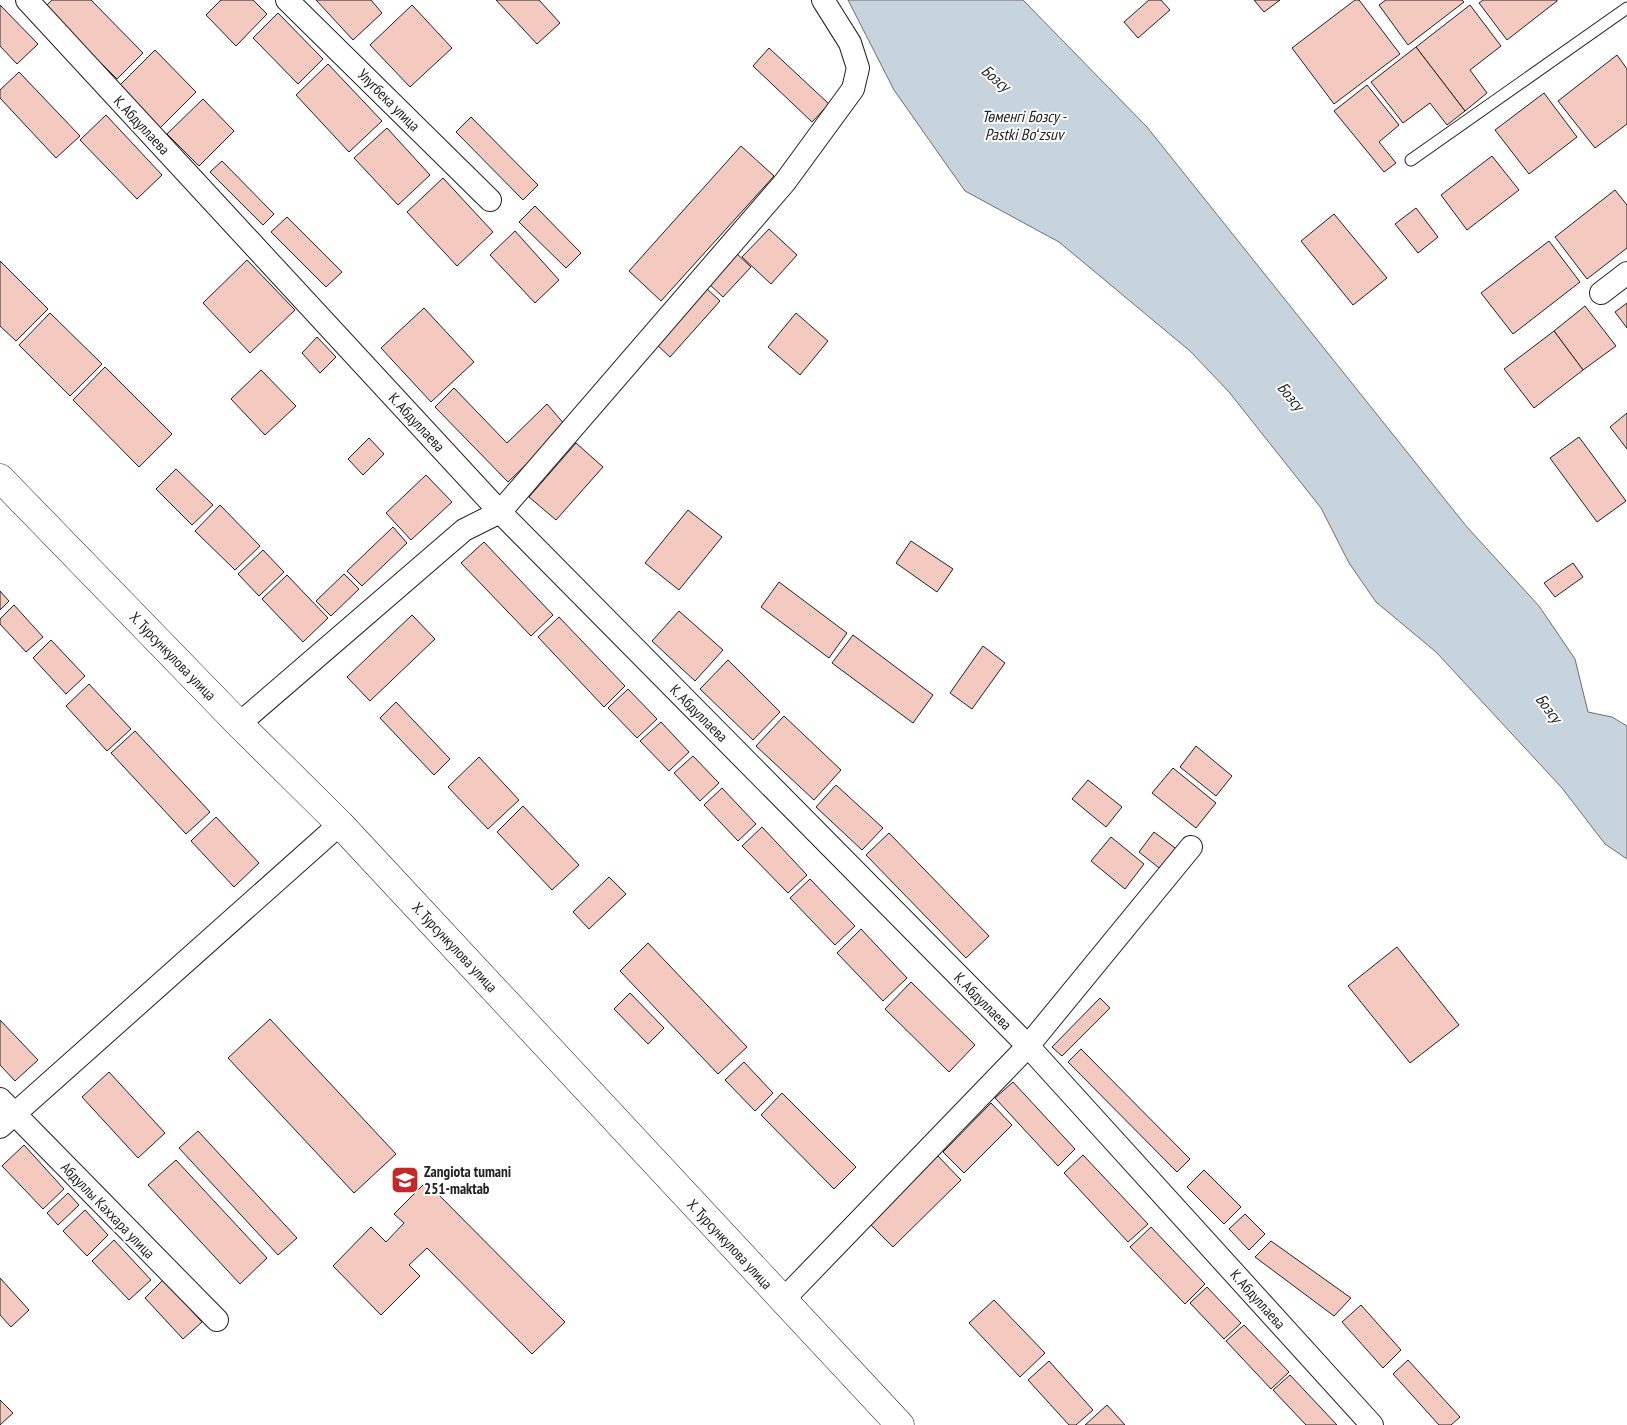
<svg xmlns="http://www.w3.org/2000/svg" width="1627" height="1425" font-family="'PT Sans Narrow',sans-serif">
<rect width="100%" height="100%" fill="#fff"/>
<polygon fill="#c7d3dd" stroke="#6f6f6f" points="848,0 1023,0 1147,127 1467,527 1539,606 1575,659 1588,712 1612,717 1627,726 1627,859 1605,844 1562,788 1436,652 1376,602 1349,563 1321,508 1229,392 1190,351 1059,242 965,191 894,90"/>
<g fill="#f3c9c0" stroke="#222">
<polygon points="52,0 91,0 143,53 117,79 45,7"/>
<polygon points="221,0 253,0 267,14 236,46 206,15"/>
<polygon points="316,0 371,0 382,13 353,40"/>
<polygon points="496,0 539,0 560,23 537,44"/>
<polygon points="1149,0 1161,0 1170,10 1138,38 1124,22"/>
<polygon points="1254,0 1280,0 1264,12"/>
<polygon points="1355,0 1359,0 1400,54 1334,104 1292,48"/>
<polygon points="1386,0 1462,0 1464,2 1408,45 1379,5"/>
<polygon points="1483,0 1557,0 1557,1 1507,40 1479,3"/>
<polygon points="0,5 38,44 17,64 0,46"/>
<polygon points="412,5 452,48 410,87 370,45"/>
<polygon points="1470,5 1501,46 1470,70 1487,93 1465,111 1416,47"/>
<polygon points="278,13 323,59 298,84 253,38"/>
<polygon points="1416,47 1465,111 1447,125 1430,103 1403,123 1371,82"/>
<polygon points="769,48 829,104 812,122 753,66"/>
<polygon points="155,50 196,92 159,129 118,87"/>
<polygon points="1617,55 1627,69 1627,124 1595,148 1558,101"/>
<polygon points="328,64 382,121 349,152 296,95"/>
<polygon points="19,72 80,136 56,158 0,98 0,90"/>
<polygon points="1367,85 1399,125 1379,142 1396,163 1384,172 1334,111"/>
<polygon points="1544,93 1577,137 1529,174 1495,130"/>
<polygon points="203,99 234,131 199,166 167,134"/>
<polygon points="106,115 162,175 137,199 80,140"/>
<polygon points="471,117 538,185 523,200 456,132"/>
<polygon points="387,128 430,175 398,205 354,158"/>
<polygon points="741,146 774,176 661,301 629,271"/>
<polygon points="1492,156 1519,190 1467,230 1441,195"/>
<polygon points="222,161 274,214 263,225 210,172"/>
<polygon points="443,178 493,232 457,266 407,212"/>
<polygon points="1615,190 1627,205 1627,248 1587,279 1555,237"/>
<polygon points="535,206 581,253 566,268 519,222"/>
<polygon points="1416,208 1438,237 1418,253 1395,224"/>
<polygon points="1334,214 1387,278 1353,305 1301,241"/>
<polygon points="287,217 342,272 326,287 271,232"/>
<polygon points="769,229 797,255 771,284 742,257"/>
<polygon points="515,231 559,280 535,303 490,255"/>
<polygon points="1549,241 1580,282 1513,334 1481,293"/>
<polygon points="735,252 751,267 723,297 707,282"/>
<polygon points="247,260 295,310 250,353 203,303"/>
<polygon points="0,261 48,309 16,341 0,326"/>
<polygon points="705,287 720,301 670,357 655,343"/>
<polygon points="1627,303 1627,328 1615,312"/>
<polygon points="1585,306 1616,346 1583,370 1554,331"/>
<polygon points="424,308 474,362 431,402 381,348"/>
<polygon points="50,313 102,364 70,396 19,345"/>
<polygon points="796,313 828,341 800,375 768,347"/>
<polygon points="1554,331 1583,370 1534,408 1504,369"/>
<polygon points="317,337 336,357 320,373 302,353"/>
<polygon points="105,367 172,434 139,467 73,400"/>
<polygon points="261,370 296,406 265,435 231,399"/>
<polygon points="454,388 507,443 547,404 566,426 508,482 435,407"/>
<polygon points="1627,413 1627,449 1610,427"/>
<polygon points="1579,437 1626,501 1597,522 1550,458"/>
<polygon points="369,438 384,454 363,475 348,459"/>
<polygon points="576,443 603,467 556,520 529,497"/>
<polygon points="176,469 213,505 192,525 156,489"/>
<polygon points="426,475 452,502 411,540 386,513"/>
<polygon points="220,505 260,546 235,570 195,531"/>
<polygon points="688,510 722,537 679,590 645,563"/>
<polygon points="393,527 407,543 362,586 347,571"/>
<polygon points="911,541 953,569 937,592 896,563"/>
<polygon points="484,542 553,615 531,636 461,563"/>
<polygon points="263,550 284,572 259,596 238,574"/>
<polygon points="1573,563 1583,577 1555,597 1544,583"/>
<polygon points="344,574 359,589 331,616 316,601"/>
<polygon points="287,575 328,618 303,642 262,599"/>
<polygon points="779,582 847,633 829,658 761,607"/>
<polygon points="0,591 9,601 0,610"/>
<polygon points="14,605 43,637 26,652 0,624 0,619"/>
<polygon points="679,611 723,650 695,681 652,641"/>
<polygon points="412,615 435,639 370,701 347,677"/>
<polygon points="559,617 625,686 604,707 538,637"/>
<polygon points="853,635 933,695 913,723 832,663"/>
<polygon points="51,640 85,676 66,694 33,658"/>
<polygon points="983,646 1005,663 972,709 950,693"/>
<polygon points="728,660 780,712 753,740 700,689"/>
<polygon points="89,684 131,729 107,751 66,706"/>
<polygon points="628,689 657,719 637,738 608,708"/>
<polygon points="396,702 450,759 434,775 380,718"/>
<polygon points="784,716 841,770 814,800 756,746"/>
<polygon points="661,722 689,752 669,771 640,741"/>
<polygon points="135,731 210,812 186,834 111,753"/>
<polygon points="1196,746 1232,776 1216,796 1180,767"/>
<polygon points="693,756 719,783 700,801 674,773"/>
<polygon points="479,757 519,800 488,829 448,787"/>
<polygon points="1173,768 1216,803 1196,828 1152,793"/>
<polygon points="1088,780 1122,807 1106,827 1072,799"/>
<polygon points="836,785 883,828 862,850 816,807"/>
<polygon points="722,788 756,824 738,841 704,805"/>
<polygon points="523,806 579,865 552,890 497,832"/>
<polygon points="216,817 259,863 234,887 191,841"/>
<polygon points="762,827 807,875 788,893 742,846"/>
<polygon points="1154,832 1179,851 1163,871 1139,852"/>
<polygon points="889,833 989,936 966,958 866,855"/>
<polygon points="1111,837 1144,864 1125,889 1091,861"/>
<polygon points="609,877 626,894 589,929 573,912"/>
<polygon points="810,879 855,926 835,945 790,898"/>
<polygon points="861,929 907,978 883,1001 837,953"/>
<polygon points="648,943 747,1047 718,1074 620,971"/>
<polygon points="1397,947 1459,1025 1410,1063 1348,986"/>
<polygon points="911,982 975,1045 949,1072 885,1009"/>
<polygon points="630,993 664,1028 648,1044 614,1009"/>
<polygon points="1100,998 1110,1008 1062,1056 1052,1047"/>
<polygon points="270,1019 396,1154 354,1193 228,1058"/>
<polygon points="0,1020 38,1060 15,1081 0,1065"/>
<polygon points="1081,1049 1190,1159 1177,1172 1068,1062"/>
<polygon points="744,1062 773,1093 755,1111 725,1080"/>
<polygon points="109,1072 165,1133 138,1158 82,1097"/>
<polygon points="1013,1082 1075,1149 1058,1166 995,1098"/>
<polygon points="782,1093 856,1167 834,1189 761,1115"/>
<polygon points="991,1103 1012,1125 964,1173 943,1152"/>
<polygon points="198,1131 297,1238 278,1255 179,1148"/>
<polygon points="24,1145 64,1189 43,1209 2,1166"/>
<polygon points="1083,1155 1148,1224 1128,1242 1064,1173"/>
<polygon points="938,1156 961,1180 893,1247 870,1224"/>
<polygon points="176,1160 267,1258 240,1284 148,1185"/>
<polygon points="1204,1170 1241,1207 1224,1224 1187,1187"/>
<polygon points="426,1182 565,1322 532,1354 427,1248 409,1265 420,1276 381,1315 333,1266 371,1227 386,1242 404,1223 394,1214"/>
<polygon points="68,1193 79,1205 58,1225 47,1213"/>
<polygon points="85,1210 108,1235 87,1256 63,1231"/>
<polygon points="1245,1214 1265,1234 1249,1250 1229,1229"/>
<polygon points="1151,1227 1205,1284 1185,1304 1130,1247"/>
<polygon points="114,1240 151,1280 129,1300 92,1261"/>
<polygon points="1271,1241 1351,1298 1334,1316 1255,1257"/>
<polygon points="0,1278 29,1310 11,1327 0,1315"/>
<polygon points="163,1280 202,1322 183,1339 145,1298"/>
<polygon points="1207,1287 1241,1323 1224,1339 1190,1303"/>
<polygon points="994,1300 1045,1353 1020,1377 969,1323"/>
<polygon points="1361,1305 1401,1350 1383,1368 1342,1322"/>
<polygon points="1244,1325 1289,1372 1271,1389 1226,1341"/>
<polygon points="1408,1360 1460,1417 1451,1425 1439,1425 1393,1374"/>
<polygon points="1049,1361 1093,1410 1076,1425 1069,1425 1028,1380"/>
<polygon points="1290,1375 1337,1425 1306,1425 1273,1390"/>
<polygon points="0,1400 13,1413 0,1425"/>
<polygon points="1107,1405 1125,1425 1085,1425"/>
</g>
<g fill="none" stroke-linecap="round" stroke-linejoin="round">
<defs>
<polyline id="service" points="1411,160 1627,8"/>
<g id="minor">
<polyline points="27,0 500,512 1028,1046 1372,1425"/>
<polyline points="287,0 490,200"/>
<polyline points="1601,293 1627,273"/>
<polyline points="239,724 464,530 500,512 785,182 853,89 858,68 850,43 823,0"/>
<polyline points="0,1099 217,1320"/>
<polyline points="0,1127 340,824"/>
<polyline points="782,1301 1028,1046 1191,847"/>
</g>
<polyline id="tertiary" points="0,478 239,724 340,824 900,1425"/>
</defs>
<use href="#service" stroke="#222" stroke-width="13"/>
<use href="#minor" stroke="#222" stroke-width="24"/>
<use href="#tertiary" stroke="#222" stroke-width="29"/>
<use href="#service" stroke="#fff" stroke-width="11"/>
<use href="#minor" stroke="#fff" stroke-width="22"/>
<use href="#tertiary" stroke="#fff" stroke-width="28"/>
</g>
<defs>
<symbol id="school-square" viewBox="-11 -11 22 22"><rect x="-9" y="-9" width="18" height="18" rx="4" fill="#c62828" stroke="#fff"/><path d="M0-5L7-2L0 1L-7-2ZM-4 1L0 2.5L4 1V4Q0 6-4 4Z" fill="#fff"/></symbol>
</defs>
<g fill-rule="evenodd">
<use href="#school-square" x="389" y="1164" width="32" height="32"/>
</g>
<g text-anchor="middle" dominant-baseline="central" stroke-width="4" stroke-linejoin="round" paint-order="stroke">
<g font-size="15" fill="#222" stroke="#fff">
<text transform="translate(389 100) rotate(45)">Улугбека улица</text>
<text transform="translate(142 125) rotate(47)">К. Абдуллаева</text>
<text transform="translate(417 422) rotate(47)">К. Абдуллаева</text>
<text transform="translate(173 656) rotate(46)">Х. Турсункулова улица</text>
<text transform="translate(699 713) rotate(45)">К. Абдуллаева</text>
<text transform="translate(455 947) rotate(47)">Х. Турсункулова улица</text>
<text transform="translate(983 1001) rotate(45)">К. Абдуллаева</text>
<text transform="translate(108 1210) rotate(46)">Абдуллы Каххара улица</text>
<text transform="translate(730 1244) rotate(47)">Х. Турсункулова улица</text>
<text transform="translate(1258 1299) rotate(48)">К. Абдуллаева</text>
</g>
<g font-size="15" font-weight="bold" fill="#222" stroke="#fff" text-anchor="start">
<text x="424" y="1171">Zangiota tumani<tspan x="424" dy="17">251-maktab</tspan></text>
</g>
<g font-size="16" font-style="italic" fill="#222" stroke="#fff">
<text transform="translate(996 78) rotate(40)">Бозсу</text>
<text x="1024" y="116">Төменгі Бозсу -<tspan x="1024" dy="18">Pastki Boʻzsuv</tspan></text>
<text transform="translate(1291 396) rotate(50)">Бозсу</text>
<text transform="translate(1549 708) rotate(53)">Бозсу</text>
</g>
</g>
</svg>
